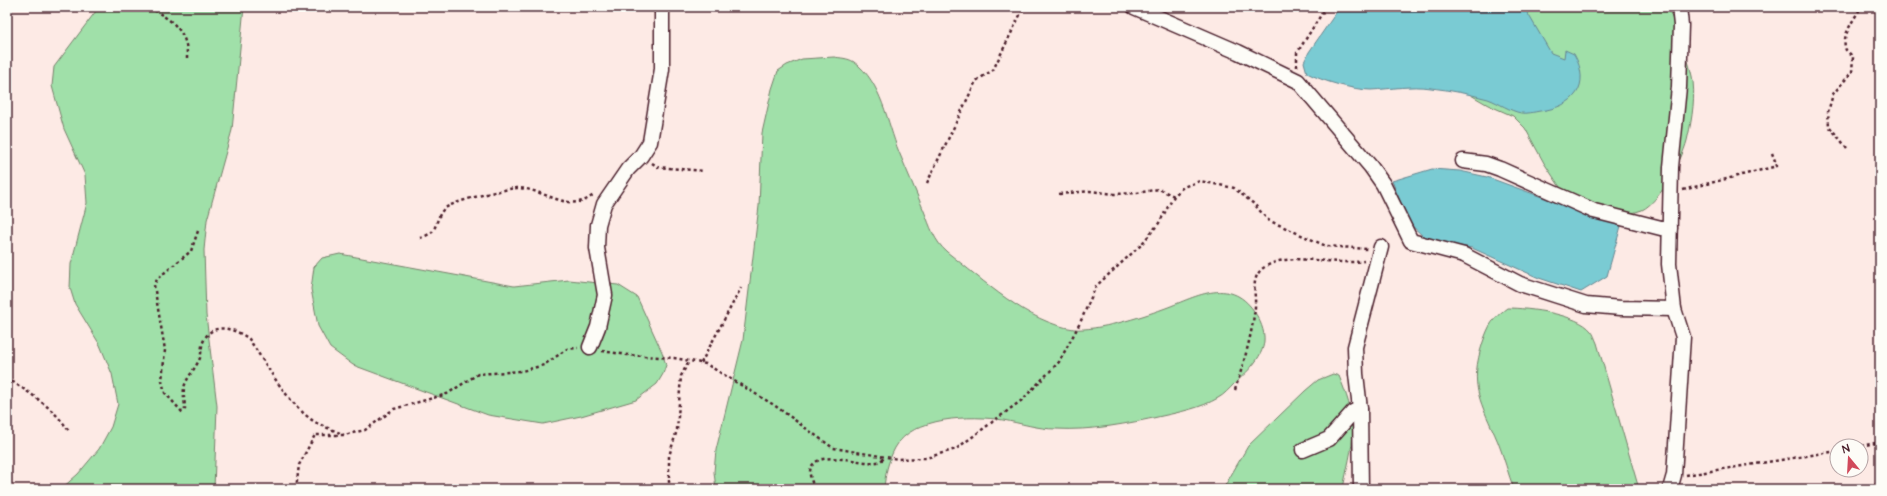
<svg xmlns="http://www.w3.org/2000/svg" width="1887" height="496" font-family="'Architects Daughter',sans-serif">
<rect width="100%" height="100%" fill="#fdeae5"/>
<filter id="ink" filterUnits="userSpaceOnUse"><feTurbulence type="fractalNoise" baseFrequency=".025" numOctaves="2"/><feDisplacementMap in="SourceGraphic" scale="8" xChannelSelector="R" yChannelSelector="G"/><feConvolveMatrix kernelMatrix="1 2 1 2 8 2 1 2 1" color-interpolation-filters="sRGB"/></filter>
<g filter="url(#ink)">
<g fill="#a0e0a9" stroke="#75806a">
<polygon points="99,7 244,7 232,130 207,220 204,250 206,315 217,406 214,489 61,489 78,474 99,449 111,427 118,404 112,374 100,345 75,304 70,288 71,264 87,203 85,175 64,129 52,86 54,67"/>
<path d="M 1411,7 L 1668,7 C 1676,29 1687,53 1692,76 C 1696,93 1692,120 1688,136 C 1685,155 1660,202 1642,210 C 1623,218 1597,212 1576,211 L 1544,163 L 1525,128 L 1513,116 L 1488,105 L 1445,80 Z"/>
<path d="M 834,57 C 840,58 848,58 854,62 C 882,82 887,123 899,152 C 907,172 916,191 924,211 C 930,226 934,241 947,252 C 983,280 1028,323 1074,329 C 1097,331 1141,317 1163,309 C 1194,298 1229,275 1254,311 C 1260,320 1265,331 1264,341 C 1263,358 1246,373 1234,384 C 1229,389 1224,395 1218,398 C 1201,408 1180,412 1162,416 C 1127,424 1091,431 1056,429 C 1038,429 1020,423 1003,420 C 972,415 912,416 895,448 C 888,461 885,475 884,489 L 716,489 L 714,472 L 716,450 L 743,340 L 759,206 L 762,133 L 772,89 L 778,71 L 787,65 L 802,59 Z"/>
<polygon points="340,254 514,286 569,280 618,285 637,297 662,352 666,365 663,374 657,384 636,400 581,416 543,424 488,415 353,365 330,348 318,326 311,289 314,267 322,258"/>
<path d="M 1507,308 C 1528,308 1578,314 1591,331 C 1594,334 1595,339 1597,343 L 1639,489 L 1514,489 C 1508,474 1504,457 1498,442 C 1481,402 1468,387 1483,342 C 1489,325 1492,319 1507,308 Z"/>
<path d="M 1333,374 L 1339,376 C 1346,393 1353,412 1353,430 C 1353,448 1346,471 1343,489 L 1223,489 L 1248,446 L 1305,391 L 1318,380 Z"/>
</g>
<g fill="#7acbd3" stroke="#678690">
<path d="M 1340,7 L 1524,7 L 1551,53 L 1564,58 L 1565,50 L 1574,54 C 1592,86 1574,107 1540,111 C 1534,112 1527,114 1521,113 C 1510,111 1499,103 1488,99 C 1469,94 1450,90 1431,88 C 1412,85 1391,89 1371,90 C 1353,90 1322,81 1307,73 L 1304,62 L 1309,52 Z"/>
<polygon points="1432,169 1460,171 1487,177 1621,226 1607,276 1581,292 1539,278 1472,248 1442,243 1425,238 1409,223 1392,181"/>
</g>
<g fill="none" stroke-linecap="round" stroke-linejoin="round">
<defs>
<g id="minor">
<polyline points="1134,7 1238,52 1298,81 1371,167 1383,184 1411,241 1464,255 1520,284 1586,305 1621,308 1674,309"/>
<polyline points="1463,161 1486,164 1500,169 1594,211 1661,228 1670,228"/>
<polyline points="590,347 598,327 605,295 597,248 598,225 604,204 628,169 641,156 650,142 662,69 662,7"/>
<polyline points="1303,450 1329,439 1353,412 1360,409"/>
<polyline points="1361,489 1360,409 1356,374 1355,347 1381,247"/>
<polyline points="1670,489 1674,475 1683,337 1674,309 1669,264 1671,167 1679,87 1681,25 1679,7"/>
</g>
</defs>
<use href="#minor" stroke="#4a1f2b" stroke-width="17"/>
<g stroke="#4a1f2b" stroke-width="2.5" stroke-dasharray="3 3" stroke-linecap="butt">
<path d="M 149,7 C 171,20 188,30 187,58"/>
<polyline points="1297,67 1297,53 1326,7"/>
<polyline points="7,101 12,100"/>
<path d="M 1847,148 L 1829,126 L 1828,112 L 1833,94 L 1852,72 L 1853,57 C 1851,55 1848,52 1846,50 C 1840,37 1855,18 1861,7"/>
<polyline points="652,163 658,167 704,171"/>
<polyline points="927,183 976,81 993,70 1024,7"/>
<polyline points="1683,190 1777,166 1772,153"/>
<polyline points="1059,194 1090,191 1114,194 1137,193 1159,189 1174,196"/>
<path d="M 198,231 L 191,251 L 158,278 L 154,285 L 165,350 L 162,381 L 165,393 L 182,412 L 185,409 C 185,403 183,395 184,388 C 186,378 196,368 200,358 C 202,352 201,345 204,340 C 213,321 236,329 249,339 C 266,364 289,406 315,422 C 324,427 334,430 344,435"/>
<path d="M 420,238 C 423,237 428,235 431,233 C 437,228 437,215 444,209 C 453,201 504,189 517,188 C 543,188 570,215 593,195"/>
<polyline points="602,351 628,355 674,358 706,364 774,405 833,448 898,459 926,458 956,449 1022,400 1059,362 1080,323 1096,286 1140,246 1159,223 1174,196 1183,187 1200,181 1234,188 1254,204 1268,220 1326,246 1368,249"/>
<polyline points="701,363 741,288"/>
<path d="M 7,378 C 31,394 53,407 69,431"/>
<path d="M 1235,390 C 1244,362 1252,335 1255,307 C 1256,295 1251,281 1260,271 C 1265,265 1277,261 1284,260 C 1311,257 1337,265 1364,261"/>
<polyline points="1861,446 1880,442"/>
<polyline points="1686,475 1837,451"/>
<polyline points="296,489 299,465 315,435 344,435 365,430 394,409 447,394 478,374 522,371 544,365 567,349 578,348"/>
<polyline points="669,489 669,456 677,430 681,376 689,361"/>
<path d="M 814,489 C 813,484 809,476 810,471 C 814,447 862,465 877,462 C 880,462 883,459 885,457"/>
</g>
<use href="#minor" stroke="#fdfcf7" stroke-width="14"/>
</g>
</g>
<rect width="1887" height="496" fill="none" stroke="#fdfcf7" stroke-width="24"/>
<rect x="12" y="12" width="1863" height="472" fill="none" stroke="#4a1f2b" stroke-width="1.5" filter="url(#ink)"/>
<g transform="translate(1849 458) rotate(342)"><circle r="19" fill="#fdfcf7" stroke="#b5a4a5"/>
<path d="M0-3L7 15L0 10L-7 15Z" fill="#d1495b"/>
<text y="-6" font-size="11" font-weight="bold" text-anchor="middle" fill="#4a1f2b">N</text>
</g>
</svg>
